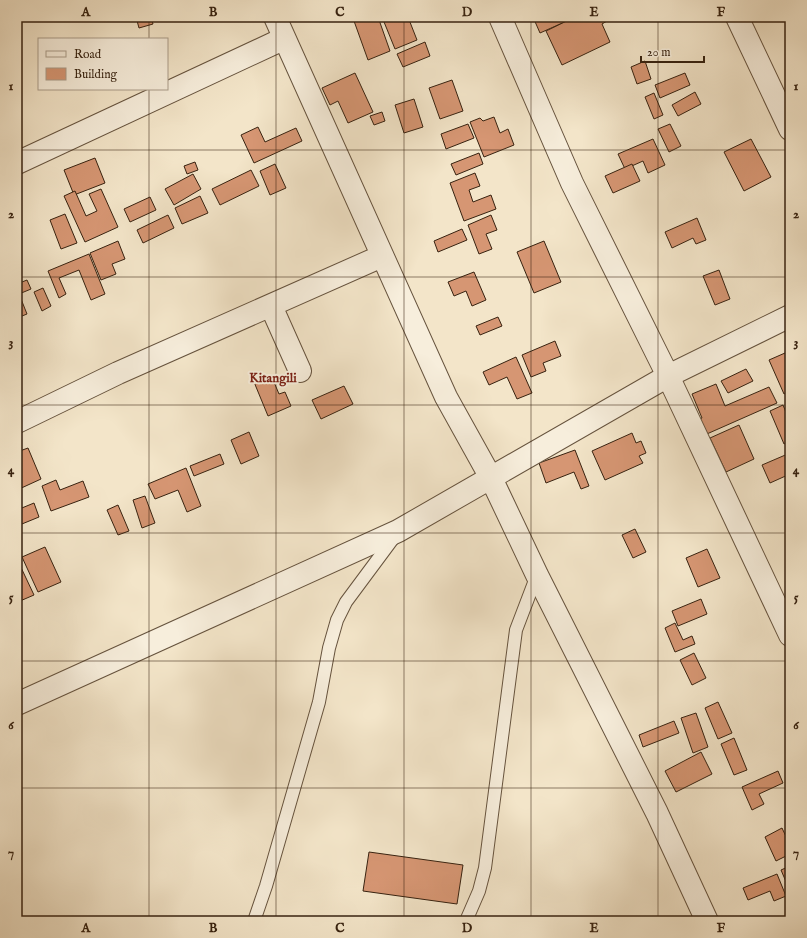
<svg xmlns="http://www.w3.org/2000/svg" width="807" height="938" font-family="'IM FELL English',serif">
<rect width="100%" height="100%" fill="#f3e5c9"/>
<filter id="stains"><feTurbulence type="fractalNoise" baseFrequency=".005" numOctaves="4"/><feColorMatrix values="0 0 0 0 .2 0 0 0 0 .09 0 0 0 0 .02 0 0 0 .5 -.17"/></filter>
<radialGradient id="worn" r=".72"><stop offset=".6" stop-color="#630" stop-opacity="0"/><stop offset="1" stop-color="#630" stop-opacity=".3"/></radialGradient>
<g fill="#d69673" stroke="#372210">
<polygon points="136,17 151,17 153,24 139,28"/>
<polygon points="364,17 378,17 390,51 368,60 354,21"/>
<polygon points="382,17 408,17 417,40 395,49"/>
<polygon points="533,17 568,17 569,20 540,33"/>
<polygon points="575,17 605,17 607,21 602,24 610,42 562,65 546,31"/>
<polygon points="425,42 430,56 403,67 397,54"/>
<polygon points="645,61 651,79 637,84 631,67"/>
<polygon points="355,73 373,112 348,123 338,101 330,105 322,88"/>
<polygon points="685,73 690,85 660,98 655,85"/>
<polygon points="452,80 463,111 440,119 429,88"/>
<polygon points="695,92 701,104 678,116 672,105"/>
<polygon points="654,93 663,115 654,119 645,97"/>
<polygon points="414,99 423,127 404,133 395,105"/>
<polygon points="382,112 385,121 374,125 370,116"/>
<polygon points="494,117 500,133 508,129 514,145 484,157 470,122 480,118 483,121"/>
<polygon points="468,124 474,138 446,149 441,134"/>
<polygon points="670,124 681,146 669,152 658,129"/>
<polygon points="258,127 265,142 296,128 302,141 254,163 241,135"/>
<polygon points="653,139 665,165 648,173 643,161 625,169 618,154"/>
<polygon points="751,139 771,177 744,191 724,152"/>
<polygon points="479,153 483,164 456,175 451,164"/>
<polygon points="95,158 105,183 74,195 64,170"/>
<polygon points="195,162 198,170 187,174 184,166"/>
<polygon points="275,164 286,188 270,195 260,171"/>
<polygon points="632,164 640,181 613,193 605,176"/>
<polygon points="251,170 259,186 220,205 212,189"/>
<polygon points="475,173 480,186 469,190 473,202 491,195 496,209 464,221 450,183"/>
<polygon points="193,174 201,189 174,205 165,189"/>
<polygon points="101,189 118,227 85,242 64,196 75,191 86,216 97,211 89,194"/>
<polygon points="200,196 208,213 182,224 175,208"/>
<polygon points="150,197 156,210 130,222 124,209"/>
<polygon points="65,214 77,243 61,249 50,220"/>
<polygon points="168,215 174,228 143,243 137,230"/>
<polygon points="491,215 497,230 486,234 492,249 479,254 468,225"/>
<polygon points="697,218 706,240 696,244 693,238 672,248 665,232"/>
<polygon points="462,229 467,240 438,252 434,241"/>
<polygon points="118,241 125,259 112,264 116,274 101,280 90,253"/>
<polygon points="544,241 561,282 534,293 517,252"/>
<polygon points="89,254 105,294 91,300 79,270 59,278 66,294 59,298 48,271"/>
<polygon points="719,270 730,299 715,305 703,276"/>
<polygon points="474,272 486,300 472,306 466,291 454,296 448,282"/>
<polygon points="27,280 31,289 19,294 27,314 17,318 17,284"/>
<polygon points="43,288 51,306 42,311 34,292"/>
<polygon points="498,317 502,326 480,335 476,326"/>
<polygon points="555,341 561,356 543,363 546,371 531,377 522,355"/>
<polygon points="785,353 790,364 790,391 784,394 769,360"/>
<polygon points="516,357 532,393 517,399 507,377 489,385 483,372"/>
<polygon points="746,369 753,381 728,393 721,381"/>
<polygon points="271,375 279,394 285,392 291,406 268,416 254,382"/>
<polygon points="716,384 725,406 769,387 777,403 700,437 693,422 702,418 692,394"/>
<polygon points="344,386 353,404 321,419 312,400"/>
<polygon points="783,405 790,422 790,441 784,444 770,411"/>
<polygon points="739,425 754,459 726,472 710,438"/>
<polygon points="249,432 259,456 241,464 231,440"/>
<polygon points="632,433 636,443 641,441 646,453 639,456 643,463 605,480 592,451"/>
<polygon points="28,448 41,479 17,490 17,452"/>
<polygon points="575,450 589,486 581,489 574,472 546,483 539,463"/>
<polygon points="790,453 790,474 770,483 762,465"/>
<polygon points="220,454 224,464 194,476 190,466"/>
<polygon points="186,468 201,506 187,512 178,490 155,499 148,484"/>
<polygon points="56,480 60,490 83,481 89,497 51,511 42,486"/>
<polygon points="145,496 155,523 142,528 133,500"/>
<polygon points="34,503 39,517 17,526 17,510"/>
<polygon points="118,505 129,531 118,535 107,510"/>
<polygon points="635,529 646,552 633,558 622,535"/>
<polygon points="45,547 61,582 38,592 22,557"/>
<polygon points="707,549 720,578 698,587 686,558"/>
<polygon points="17,559 34,595 20,601 17,594"/>
<polygon points="701,599 707,614 678,626 672,611"/>
<polygon points="675,623 683,640 692,636 695,644 675,652 665,628"/>
<polygon points="694,653 706,678 692,685 680,660"/>
<polygon points="718,702 732,733 718,739 705,708"/>
<polygon points="696,713 708,747 693,753 681,718"/>
<polygon points="674,721 679,733 643,747 639,735"/>
<polygon points="734,738 747,770 734,775 721,744"/>
<polygon points="701,752 712,774 676,792 665,771"/>
<polygon points="778,771 783,783 759,794 764,804 752,810 742,787"/>
<polygon points="782,828 790,845 790,854 776,861 765,837"/>
<polygon points="369,852 463,865 457,904 363,891"/>
<polygon points="790,866 790,891 781,870"/>
<polygon points="777,874 786,896 774,901 770,891 748,900 743,888"/>
</g>
<g fill="none" stroke-linecap="round" stroke-linejoin="round">
<defs>
<g id="lane">
<polyline points="254,921 266,886 319,702 329,648 337,620 346,602 395,536"/>
<polyline points="466,921 479,891 485,868 516,630 537,575"/>
</g>
<g id="street">
<polyline points="275,17 446,397 491,478 537,575 657,813 707,921"/>
<polyline points="500,17 572,183 668,376 790,635"/>
<polyline points="737,17 790,129"/>
<polyline points="17,163 283,39"/>
<polyline points="271,306 300,371"/>
<polyline points="17,422 118,373 382,256"/>
<polyline points="17,704 398,531 668,376 790,316"/>
</g>
</defs>
<use href="#lane" stroke="#66533e" stroke-width="14"/>
<use href="#street" stroke="#66533e" stroke-width="24"/>
<use href="#lane" stroke="#f7eedc" stroke-width="12"/>
<use href="#street" stroke="#f7eedc" stroke-width="22"/>
</g>
<path fill="none" stroke="#372210" stroke-width="1" stroke-opacity="0.55" d="M 149,17 L 149,39M 276,17 L 276,921M 404,17 L 404,921M 531,17 L 531,921M 658,17 L 658,921M 149,89 L 149,921M 17,150 L 790,150M 17,277 L 790,277M 17,405 L 790,405M 17,533 L 790,533M 17,661 L 790,661M 17,788 L 790,788"/>
<g text-anchor="middle" dominant-baseline="central" stroke-width="4" stroke-linejoin="round" paint-order="stroke">
<g font-size="13" font-weight="bold" fill="#7a1f14" stroke="#f7eedc">
<text x="273" y="378">Kitangili</text>
</g>
</g>
<rect width="807" height="938" fill="none" stroke="#f3e5c9" stroke-width="44"/>
<rect x="38" y="38" width="130" height="52" fill="#f7eedc" stroke="#aa9c8a"/>
<rect x="46" y="51" width="20" height="6" fill="#f7eedc" stroke="#aa9c8a"/>
<text x="74" y="58" font-size="12" fill="#372210">Road</text>
<rect x="46" y="68" width="20" height="12" fill="#d69673" stroke="#aa9c8a"/>
<text x="74" y="78" font-size="12" fill="#372210">Building</text>
<path d="M641 56v6h63v-6" fill="none" stroke="#372210" stroke-width="2"/>
<text x="647" y="56" font-size="12" fill="#372210" stroke="#f7eedc" stroke-width="3" paint-order="stroke">20 m</text>
<rect x="22" y="22" width="763" height="894" fill="none" stroke="#372210" stroke-width="1.5"/>
<g font-size="13" text-anchor="middle" font-weight="bold" fill="#372210">
<text x="86" y="16">A</text>
<text x="213" y="16">B</text>
<text x="340" y="16">C</text>
<text x="467" y="16">D</text>
<text x="594" y="16">E</text>
<text x="721" y="16">F</text>
<text x="11" y="90">1</text>
<text x="796" y="90">1</text>
<text x="11" y="218">2</text>
<text x="796" y="218">2</text>
<text x="11" y="346">3</text>
<text x="796" y="346">3</text>
<text x="11" y="474">4</text>
<text x="796" y="474">4</text>
<text x="11" y="601">5</text>
<text x="796" y="601">5</text>
<text x="11" y="729">6</text>
<text x="796" y="729">6</text>
<text x="11" y="857">7</text>
<text x="796" y="857">7</text>
<text x="86" y="932">A</text>
<text x="213" y="932">B</text>
<text x="340" y="932">C</text>
<text x="467" y="932">D</text>
<text x="594" y="932">E</text>
<text x="721" y="932">F</text>
</g>
<rect width="100%" height="100%" filter="url(#stains)"/>
<rect width="100%" height="100%" fill="url(#worn)"/>
</svg>
